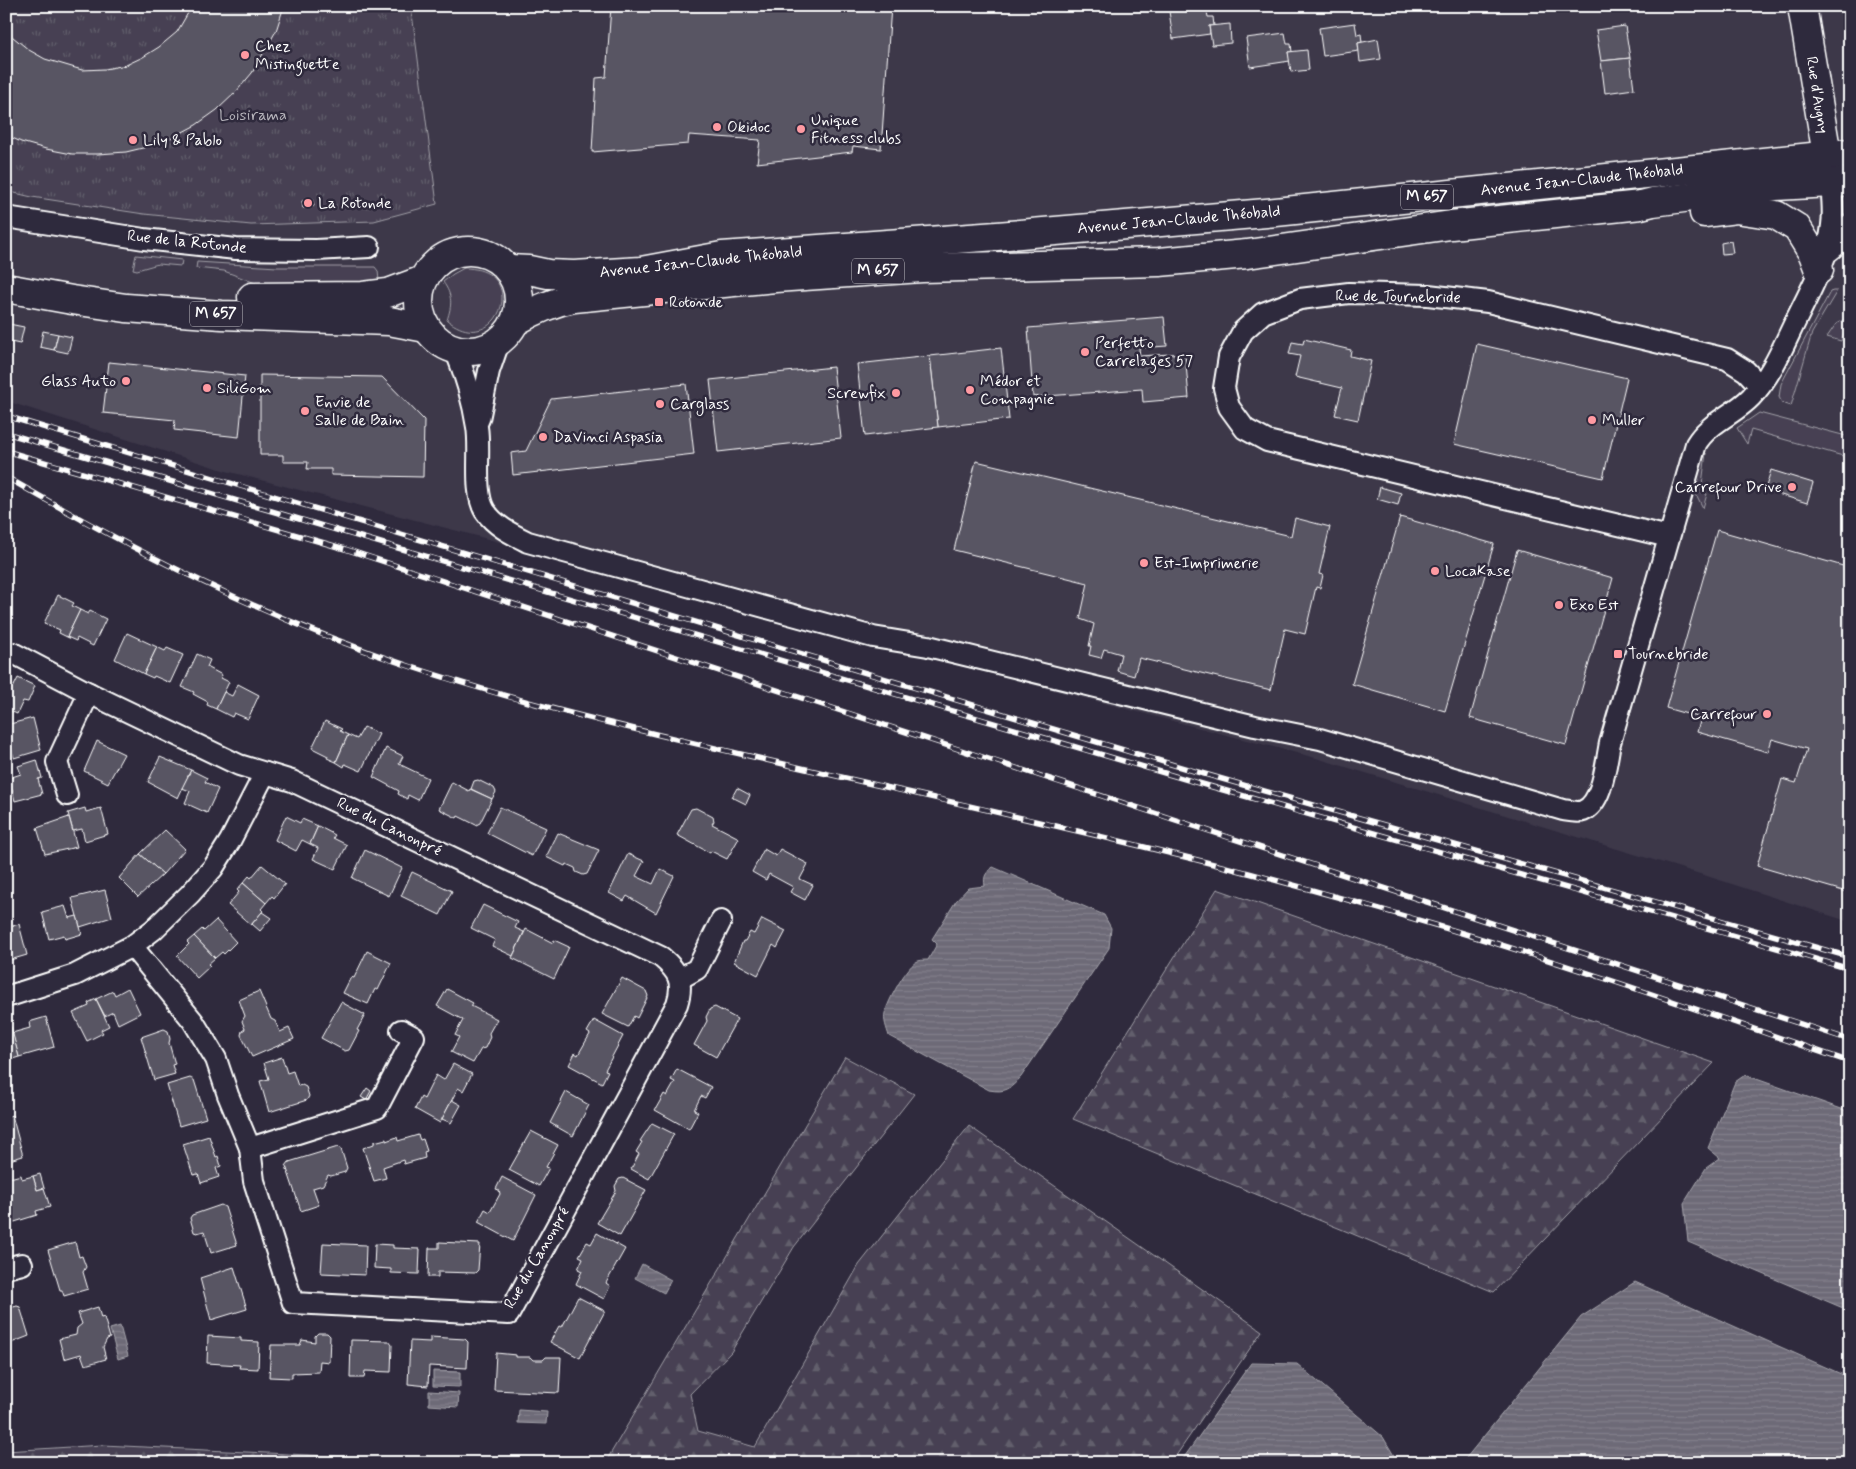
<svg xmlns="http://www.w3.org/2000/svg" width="1856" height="1469" font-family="Mynerve,sans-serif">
<defs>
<pattern id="forest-firs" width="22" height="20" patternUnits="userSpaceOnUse" patternTransform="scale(1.25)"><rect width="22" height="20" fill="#464152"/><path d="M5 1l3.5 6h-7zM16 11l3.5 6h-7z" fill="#625e6c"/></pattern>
<pattern id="park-tufts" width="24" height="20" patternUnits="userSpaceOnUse" patternTransform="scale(1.25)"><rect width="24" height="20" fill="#464152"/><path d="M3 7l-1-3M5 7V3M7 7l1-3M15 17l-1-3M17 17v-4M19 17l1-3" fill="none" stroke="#625e6c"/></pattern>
<pattern id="water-rules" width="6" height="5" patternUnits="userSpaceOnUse" patternTransform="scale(1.25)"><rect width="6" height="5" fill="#6d6a77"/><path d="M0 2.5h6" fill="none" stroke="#83808b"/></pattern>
</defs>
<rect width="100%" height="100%" fill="#2f2a3d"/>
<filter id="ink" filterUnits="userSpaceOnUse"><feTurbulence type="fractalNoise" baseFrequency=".02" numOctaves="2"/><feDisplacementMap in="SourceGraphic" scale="10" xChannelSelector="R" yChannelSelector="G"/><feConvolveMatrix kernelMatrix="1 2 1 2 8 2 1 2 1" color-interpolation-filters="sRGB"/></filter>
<g filter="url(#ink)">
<polygon fill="#3c3749" points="6,6 1850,6 1850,922 1710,877 1316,758 871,643 473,535 226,471 6,401"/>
<g fill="#464152" stroke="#a2a0a8">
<polygon points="136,255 182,260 181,266 158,264 137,270 133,269"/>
<polygon points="197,262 277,267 375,267 378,271 379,281 274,290 224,271 196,268"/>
<path d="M 464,268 C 532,268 498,361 447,320 C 452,305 453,296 443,282 L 453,274 Z"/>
<polygon points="1833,291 1837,291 1812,333 1791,406 1782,403 1779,397 1781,384 1830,292"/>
<polygon points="1850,316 1841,341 1827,337 1836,324"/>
<polygon points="1759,413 1850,437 1850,458 1751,430 1747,444 1737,428"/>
<polygon points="1706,453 1701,492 1707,494 1703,508 1693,488 1701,464"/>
</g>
<g fill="url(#forest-firs)" stroke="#a2a0a8">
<polygon points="1217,889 1714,1063 1494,1292 1073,1119"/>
<polygon points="845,1057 914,1094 794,1247 731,1352 690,1394 698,1431 755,1447 859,1265 969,1126 1262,1331 1171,1463 605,1463"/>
<polygon points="103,1445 472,1463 6,1463 6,1451"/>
</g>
<polygon fill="url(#park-tufts)" stroke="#a2a0a8" points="6,6 411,6 437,204 374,221 251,225 144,214 32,197 6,191"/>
<g fill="url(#water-rules)" stroke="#a7a6ad">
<path d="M 993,867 L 1104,915 L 1111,928 L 1109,948 L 1021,1077 C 1010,1089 1006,1093 989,1090 L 889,1036 C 887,1029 883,1020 885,1013 C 888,1001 905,969 916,962 C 919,960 924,960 928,960 L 937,944 L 932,939 L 956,901 L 968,888 L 985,886 C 983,876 986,873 993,867 Z"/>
<polygon points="1745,1075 1850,1112 1850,1311 1688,1242 1684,1203 1706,1168 1720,1158 1708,1148 1735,1082"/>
<polygon points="642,1264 671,1280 664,1293 635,1278"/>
<polygon points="1635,1282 1850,1378 1850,1463 1462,1463 1581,1317"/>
<polygon points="120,1326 128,1356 118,1359 110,1329"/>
<polygon points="1251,1363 1297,1364 1383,1437 1396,1459 1392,1463 1180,1463"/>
<polygon points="433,1371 460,1372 460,1387 433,1386"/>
<polygon points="429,1391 459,1393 458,1407 429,1405"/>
<polygon points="519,1410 547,1412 546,1424 518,1423"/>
</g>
<g fill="#595564" stroke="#fff">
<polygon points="192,6 284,6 276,31 252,73 236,92 217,110 196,125 175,136 151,146 126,152 98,154 72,154 46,149 21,142 6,135 6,30 13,37 29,50 45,59 82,70 105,69 126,65 143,57 159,47 177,32"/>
<polygon points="611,6 891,6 881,149 853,146 852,152 757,163 760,140 689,135 688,144 592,152 596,78 606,77"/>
<polygon points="1206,6 1208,17 1213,17 1214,26 1209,26 1210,34 1173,39 1169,11"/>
<polygon points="1355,23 1357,35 1361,34 1362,42 1358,43 1359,51 1323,56 1319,28"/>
<polygon points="1230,24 1231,43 1212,45 1209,26"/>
<polygon points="1625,26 1630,58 1601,61 1596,30"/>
<polygon points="1285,33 1287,44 1291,44 1292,52 1288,52 1290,61 1250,67 1246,38"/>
<polygon points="1378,39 1381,59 1360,62 1358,43"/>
<polygon points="1307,50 1309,70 1291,72 1288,52"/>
<polygon points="1630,58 1634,89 1605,93 1601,61"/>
<polygon points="312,199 314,206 303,208 302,201"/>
<polygon points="1731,241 1733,253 1722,254 1721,243"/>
<polygon points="1164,317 1167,346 1139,348 1140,356 1185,353 1189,398 1143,402 1142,389 1033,397 1028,328"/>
<polygon points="9,324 24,327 20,344 6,341"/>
<polygon points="43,331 58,334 54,350 40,347"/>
<polygon points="58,334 72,337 68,353 54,350"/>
<polygon points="1304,339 1351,350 1350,356 1371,361 1358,420 1335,415 1342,388 1295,377 1300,356 1289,354 1292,342 1303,344"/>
<polygon points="1477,344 1627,378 1603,478 1454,444"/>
<polygon points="1001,348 1009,419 938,427 930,356"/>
<polygon points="930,356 938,427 865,436 857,364"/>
<polygon points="109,362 245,376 239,437 174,430 175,420 103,413"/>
<polygon points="833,367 841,438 718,452 710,380"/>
<polygon points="260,375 382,377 424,420 423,477 331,475 331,469 307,469 308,462 283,462 283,455 260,455"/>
<polygon points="686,384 694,454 513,475 511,453 526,451 551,399"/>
<polygon points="976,461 1291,536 1295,518 1330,527 1319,574 1323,575 1320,588 1316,587 1305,634 1285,629 1271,690 1139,658 1134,676 1117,671 1121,654 1104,649 1101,658 1089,655 1091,646 1089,646 1094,624 1080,619 1088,583 954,550"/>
<polygon points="1771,470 1813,483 1807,503 1765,490"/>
<polygon points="1380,487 1401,493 1398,505 1377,499"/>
<polygon points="1400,517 1494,544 1445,711 1352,684"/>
<polygon points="1717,530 1850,568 1850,893 1757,866 1782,779 1796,783 1807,749 1772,739 1768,752 1697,732 1701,718 1666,708"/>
<polygon points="1517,550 1613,578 1566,745 1470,718"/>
<polygon points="58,595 74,603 72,606 80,610 67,637 59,633 60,630 44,623"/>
<polygon points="80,610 88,614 90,611 106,619 93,646 77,638 76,641 67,637"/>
<polygon points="127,633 157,647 144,674 115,659"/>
<polygon points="157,647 165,651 167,648 183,655 170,683 154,676 153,678 144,674"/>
<polygon points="197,654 210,660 207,667 222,675 221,678 229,682 216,709 207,705 208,702 193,694 194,692 182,687"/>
<polygon points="18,678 35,686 28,702 23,701 17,714 6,709 6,683 14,686"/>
<polygon points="238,684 259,695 248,719 234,713 232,717 216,709 224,692 232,696"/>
<polygon points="33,718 41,750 14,758 8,736 6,736 6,725"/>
<polygon points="325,721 342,729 340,731 348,735 336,762 327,758 328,756 312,748"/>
<polygon points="364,727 379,734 361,771 345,764 344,767 336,762 348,735 357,739"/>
<polygon points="97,741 124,754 108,783 84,771"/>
<polygon points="386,748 403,756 399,764 428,778 418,800 408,795 407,799 398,794 399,791 373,777"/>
<polygon points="160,757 191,770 178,798 148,782"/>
<polygon points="37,760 42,778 38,779 42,794 15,801 9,778 21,774 18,766"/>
<polygon points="191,770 207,778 205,782 218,789 207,813 185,803 190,791 182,788"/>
<polygon points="478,780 494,788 496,792 492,799 471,789 474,781"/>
<polygon points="452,782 469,791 470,789 492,799 480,823 476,825 458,816 457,818 439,809"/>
<polygon points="737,788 750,795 746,804 732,797"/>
<polygon points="500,807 546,828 532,856 487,833"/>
<polygon points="85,808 86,812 101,808 108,834 85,841 82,829 73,831 68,813"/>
<polygon points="696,808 713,817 714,821 712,824 739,838 727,859 711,851 710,853 677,835 691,809"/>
<polygon points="286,816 300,823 302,819 318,826 310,844 302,840 296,851 275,840"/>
<polygon points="69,817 77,847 45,854 37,828"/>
<polygon points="318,826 335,835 333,838 347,845 335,869 313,859 318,848 310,844"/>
<polygon points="165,830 185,849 163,874 140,854"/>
<polygon points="558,833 599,850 587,874 583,875 576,872 575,868 566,864 565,866 546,857"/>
<polygon points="764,849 776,856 780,849 808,864 800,879 813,885 805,900 790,892 793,887 769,874 766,880 752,872"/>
<polygon points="365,850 402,868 389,896 352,878"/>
<polygon points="140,854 163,874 138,897 119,878"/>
<polygon points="628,854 644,861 636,876 653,884 660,869 674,876 656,913 627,896 624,901 609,893"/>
<polygon points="262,865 285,884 274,898 272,896 266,903 243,883 249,876 251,878"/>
<polygon points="412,872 452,891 440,915 401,896"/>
<polygon points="243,883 266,903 261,909 263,911 251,925 228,905 239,892 237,890"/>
<polygon points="105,890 112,917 80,927 72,898"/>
<polygon points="483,905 518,922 515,928 524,932 513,956 492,946 495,940 471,928"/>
<polygon points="65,906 69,918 77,916 82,934 65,939 64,935 49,939 42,912"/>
<polygon points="262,912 271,918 260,931 252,924"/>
<polygon points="762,919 786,931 777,948 773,945 758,975 734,962 743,941 745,941 750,932 754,934"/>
<polygon points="216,920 236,942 224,954 222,952 215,958 194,936 202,929 204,931"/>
<polygon points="19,924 27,955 10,960 9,954 6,955 6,928"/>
<polygon points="526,929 553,943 554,940 569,947 554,979 512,958"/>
<polygon points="194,936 215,958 208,964 210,966 197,978 177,956 189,944 187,942"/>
<polygon points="367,951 391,963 378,990 375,989 368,1004 343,993 351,977 354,978"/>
<polygon points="622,978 646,991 648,996 637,1018 634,1016 628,1027 602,1014"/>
<polygon points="128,988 140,1013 118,1024 113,1012 105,1016 96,999 113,991 115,995"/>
<polygon points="447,989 473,1003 471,1006 497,1019 489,1033 490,1037 485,1048 481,1049 473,1063 451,1052 459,1037 455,1035 463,1020 437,1006"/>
<polygon points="259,991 271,1019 275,1021 280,1032 289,1028 294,1039 252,1057 241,1035 242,1031 245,1029 242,1021 245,1016 239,1000"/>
<polygon points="96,999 109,1026 101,1030 103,1033 87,1041 73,1013 89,1006 88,1003"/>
<polygon points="341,1002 365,1015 357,1030 359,1031 349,1050 345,1051 321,1038"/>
<polygon points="715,1007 737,1019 716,1057 694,1045 707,1021 706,1017 710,1009"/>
<polygon points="46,1017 54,1047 19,1057 12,1033 30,1028 29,1022"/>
<polygon points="594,1020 623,1036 605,1070 608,1071 602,1083 569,1065 575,1053 578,1055 590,1034 587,1032"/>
<polygon points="11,1027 19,1057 6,1061 6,1028"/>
<polygon points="164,1029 168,1031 170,1039 169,1043 175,1064 172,1065 175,1074 154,1080 141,1037"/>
<polygon points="282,1057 287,1073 293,1071 298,1086 302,1085 306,1087 309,1096 307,1100 269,1112 260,1081 269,1079 264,1063"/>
<polygon points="453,1064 472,1074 463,1091 458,1088 440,1123 415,1109 421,1097 424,1099 436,1075 444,1080"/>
<polygon points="677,1069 711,1087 705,1098 701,1096 694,1110 698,1112 689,1129 655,1110 664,1094 667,1096 675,1082 671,1080"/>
<polygon points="190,1078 194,1080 206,1118 179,1126 167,1085"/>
<polygon points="367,1088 371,1091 366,1100 361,1097"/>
<polygon points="566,1092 589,1105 573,1136 550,1123"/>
<polygon points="452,1100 461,1105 451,1123 442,1119"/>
<polygon points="12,1115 23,1156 6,1161 6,1117"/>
<polygon points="652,1123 674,1134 649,1179 631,1169 639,1154 636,1152 642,1142 640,1141"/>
<polygon points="531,1131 558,1145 546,1167 549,1168 539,1186 509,1170"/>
<polygon points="418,1135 420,1140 423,1139 427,1151 424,1152 425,1158 404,1164 403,1160 383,1167 386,1178 374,1181 363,1148 374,1144 374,1142 386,1139 386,1141 397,1137 398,1141"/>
<polygon points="209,1136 216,1157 218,1156 221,1166 216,1168 219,1177 201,1183 198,1174 193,1175 183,1144"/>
<polygon points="338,1147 341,1149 347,1168 345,1172 331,1176 328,1175 323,1185 313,1188 319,1205 301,1211 286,1166 289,1162"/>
<polygon points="40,1174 44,1188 37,1190 33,1176"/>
<polygon points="21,1175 22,1179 33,1176 37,1190 44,1188 50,1207 36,1211 37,1215 8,1224 6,1179"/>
<polygon points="502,1177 536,1195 513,1241 478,1222 485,1209 490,1212 500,1194 499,1190 496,1189"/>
<polygon points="623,1178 646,1190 620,1236 597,1223 616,1191 615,1186 619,1179"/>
<polygon points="221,1205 225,1207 237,1245 211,1253 204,1231 197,1233 194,1232 190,1218 192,1215"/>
<polygon points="597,1233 625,1249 606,1283 610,1286 604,1299 576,1284 582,1271 578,1269 583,1258 579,1256 587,1242 591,1244"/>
<polygon points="75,1242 79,1257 82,1256 86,1267 83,1272 88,1289 64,1296 62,1290 60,1290 48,1250"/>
<polygon points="439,1242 480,1244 478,1270 475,1273 438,1272 438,1277 428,1277 429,1248 439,1248"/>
<polygon points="323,1243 366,1245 365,1275 321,1273"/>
<polygon points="375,1244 393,1245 393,1248 420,1249 419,1274 391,1273 391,1269 374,1268"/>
<polygon points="234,1267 247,1309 211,1320 200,1278"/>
<polygon points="578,1297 605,1311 580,1358 550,1342 559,1326 562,1327"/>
<polygon points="17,1306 20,1307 29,1336 6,1345 6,1309"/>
<polygon points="98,1307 101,1318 104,1317 110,1338 107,1339 103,1347 106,1359 85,1365 81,1354 64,1359 59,1339 76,1335 77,1328 82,1324 78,1313"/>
<polygon points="318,1333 327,1333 330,1336 329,1362 320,1361 319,1372 292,1373 292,1378 269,1377 271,1345 300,1345 302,1340 315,1342 315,1336"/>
<polygon points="208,1336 241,1338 241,1341 259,1342 258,1369 239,1368 240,1365 207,1363"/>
<polygon points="430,1337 465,1339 468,1342 467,1368 429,1366 428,1386 408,1384 410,1341 430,1342"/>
<polygon points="351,1340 389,1341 392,1345 391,1372 365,1371 364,1378 350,1378"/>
<polygon points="496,1353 516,1355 516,1357 530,1357 533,1360 543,1360 546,1357 561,1357 559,1393 494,1390"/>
</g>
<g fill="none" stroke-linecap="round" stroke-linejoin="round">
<defs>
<g id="minor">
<polyline points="6,217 144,239 236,249 316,250 369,247"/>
<path d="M 455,349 C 465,374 473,401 477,427 C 481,450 473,492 485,511 C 495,526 512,534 528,542 L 873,637 L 928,646 L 1255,726 L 1320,739 L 1563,810 C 1569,811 1578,813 1583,811 C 1603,803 1606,762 1610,743 L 1696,444 C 1708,423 1735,414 1751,397 C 1772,375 1784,344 1797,318 C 1811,289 1829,257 1832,225 C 1834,211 1832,197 1831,183"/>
<polyline points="479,419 489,371 499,342"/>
<polyline points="1669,537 1267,441 1245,429 1229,407 1224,388 1229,357 1243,331 1263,313 1300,299 1349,293 1428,295 1488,302 1727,359 1746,371 1760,386"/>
<path d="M 13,653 L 89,693 L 239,765 L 292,781 L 661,957 C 679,972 684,982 677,1004 L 509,1314 L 293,1303 L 254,1181 L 250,1148 L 228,1095 L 216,1059 L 193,1021 L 132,946"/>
<polyline points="67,795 57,762 89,693"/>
<polyline points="679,979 697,969 721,921"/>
<polyline points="6,997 75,975 132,946 153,930 190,894 213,868 230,841 265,773"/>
<polyline points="250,1148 377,1108 414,1037 401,1030"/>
<polyline points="6,1268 22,1264"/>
</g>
<polyline id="secondary" points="1802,6 1831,179"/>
<g id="primary">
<polyline points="1704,213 1736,209 1776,215 1797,228 1813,254 1819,270"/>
<polyline points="1827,248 1850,229"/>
<circle cx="469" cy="301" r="50"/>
<polyline points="509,269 529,270 548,274 574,275 641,271 722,256 997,236 1266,213 1850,153"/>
<polyline points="6,288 72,300 126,308 222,315 389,321 426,328"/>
<polyline points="252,297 363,296 388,293 423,280"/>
<path d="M 516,321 C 535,310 552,302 574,298 L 775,278 L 922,268 L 1159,262 L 1247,254 L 1451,225 L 1641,205 L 1653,202 L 1776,186 L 1850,182"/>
</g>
</defs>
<use href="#minor" stroke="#fff" stroke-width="24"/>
<use href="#secondary" stroke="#fff" stroke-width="31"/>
<use href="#primary" stroke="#fff" stroke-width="31"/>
<use href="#minor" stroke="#2f2a3d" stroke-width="20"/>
<use href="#secondary" stroke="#2f2a3d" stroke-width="28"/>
<use href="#primary" stroke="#2f2a3d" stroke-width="28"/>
<defs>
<g id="rail">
<polyline points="6,416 1194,771 1850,957"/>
<polyline points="6,433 1195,782 1850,969"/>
<polyline points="6,451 345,549 1850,1040"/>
<path d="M 6,477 C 136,552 269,620 412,667 C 517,702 624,727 732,752 C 878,786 1024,817 1169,853 C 1264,876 1358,902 1452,930 C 1586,970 1718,1017 1850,1062"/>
</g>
</defs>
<use href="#rail" stroke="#fff" stroke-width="5.5"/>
<use href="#rail" stroke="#2f2a3d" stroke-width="4" stroke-dasharray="11" stroke-linecap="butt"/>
</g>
</g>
<g fill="#ff9aa2" stroke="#2f2a3d" stroke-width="2">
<circle cx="245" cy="55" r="5"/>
<circle cx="717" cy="127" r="5"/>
<circle cx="801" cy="129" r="5"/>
<circle cx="133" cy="140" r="5"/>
<circle cx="308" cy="203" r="5"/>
<rect x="654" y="297" width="10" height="10" rx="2.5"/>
<circle cx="1085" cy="352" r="5"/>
<circle cx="126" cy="381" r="5"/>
<circle cx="207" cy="388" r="5"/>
<circle cx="970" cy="390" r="5"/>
<circle cx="896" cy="393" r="5"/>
<circle cx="660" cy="404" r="5"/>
<circle cx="305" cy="411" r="5"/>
<circle cx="1592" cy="420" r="5"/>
<circle cx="543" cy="437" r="5"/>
<circle cx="1792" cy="487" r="5"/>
<circle cx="1144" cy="563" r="5"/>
<circle cx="1435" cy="571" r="5"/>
<circle cx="1559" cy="605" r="5"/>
<rect x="1613" y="649" width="10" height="10" rx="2.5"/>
<circle cx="1767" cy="714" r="5"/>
</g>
<g text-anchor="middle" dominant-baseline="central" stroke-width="5" stroke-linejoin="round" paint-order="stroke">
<g fill="#2f2a3d" stroke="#c1bfc5" stroke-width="1">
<rect x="1401" y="184.5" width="52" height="25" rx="4"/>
<rect x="852" y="258.5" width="52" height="25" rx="4"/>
<rect x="190" y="301.5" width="52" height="25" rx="4"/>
</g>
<g font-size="15" font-weight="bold" fill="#fff">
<text x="1427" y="197">M 657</text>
<text x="878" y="271">M 657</text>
<text x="216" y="314">M 657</text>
</g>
<g font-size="16" fill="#fff" stroke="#2f2a3d" text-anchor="start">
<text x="255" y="46">Chez<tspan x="255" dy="18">Mistinguette</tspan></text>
<text x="811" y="120">Unique<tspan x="811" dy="18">Fitness clubs</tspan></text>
<text x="727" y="127">Okidoc</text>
<text x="143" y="140">Lily &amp; Pablo</text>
<text x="318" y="203">La Rotonde</text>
<text x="669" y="302">Rotonde</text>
<text x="1095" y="343">Perfetto<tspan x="1095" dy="18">Carrelages 57</tspan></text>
<text x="116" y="381" text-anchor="end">Glass Auto</text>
<text x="980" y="381">Médor et<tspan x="980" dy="18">Compagnie</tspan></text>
<text x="217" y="388">SiliGom</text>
<text x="886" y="393" text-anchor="end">Screwfix</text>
<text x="315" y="402">Envie de<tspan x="315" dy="18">Salle de Bain</tspan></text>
<text x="670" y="404">Carglass</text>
<text x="1602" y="420">Muller</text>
<text x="553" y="437">DaVinci Aspasia</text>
<text x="1782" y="487" text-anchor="end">Carrefour Drive</text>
<text x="1154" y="563">Est-Imprimerie</text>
<text x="1445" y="571">LocaKase</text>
<text x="1569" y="605">Exo Est</text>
<text x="1628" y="654">Tournebride</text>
<text x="1757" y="714" text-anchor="end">Carrefour</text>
</g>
<g font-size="16" fill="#fff" stroke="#2f2a3d">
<text transform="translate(1817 95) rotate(81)">Rue d'Augny</text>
<text transform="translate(1582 180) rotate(-6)">Avenue Jean-Claude Théobald</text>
<text transform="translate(1179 220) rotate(-5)">Avenue Jean-Claude Théobald</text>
<text transform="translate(187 242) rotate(6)">Rue de la Rotonde</text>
<text transform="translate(701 262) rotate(-6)">Avenue Jean-Claude Théobald</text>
<text transform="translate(1398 297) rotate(1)">Rue de Tournebride</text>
<text transform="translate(389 827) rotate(26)">Rue du Canonpré</text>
<text transform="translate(537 1258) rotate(-60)">Rue du Canonpré</text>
</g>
<g font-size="16" fill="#b5b3ba" stroke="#2f2a3d">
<text x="253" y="115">Loisirama</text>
</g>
</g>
<rect width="1856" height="1469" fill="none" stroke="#2f2a3d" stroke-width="25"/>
<rect x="12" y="12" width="1831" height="1444" fill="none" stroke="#fff" stroke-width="2" filter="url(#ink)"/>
</svg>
